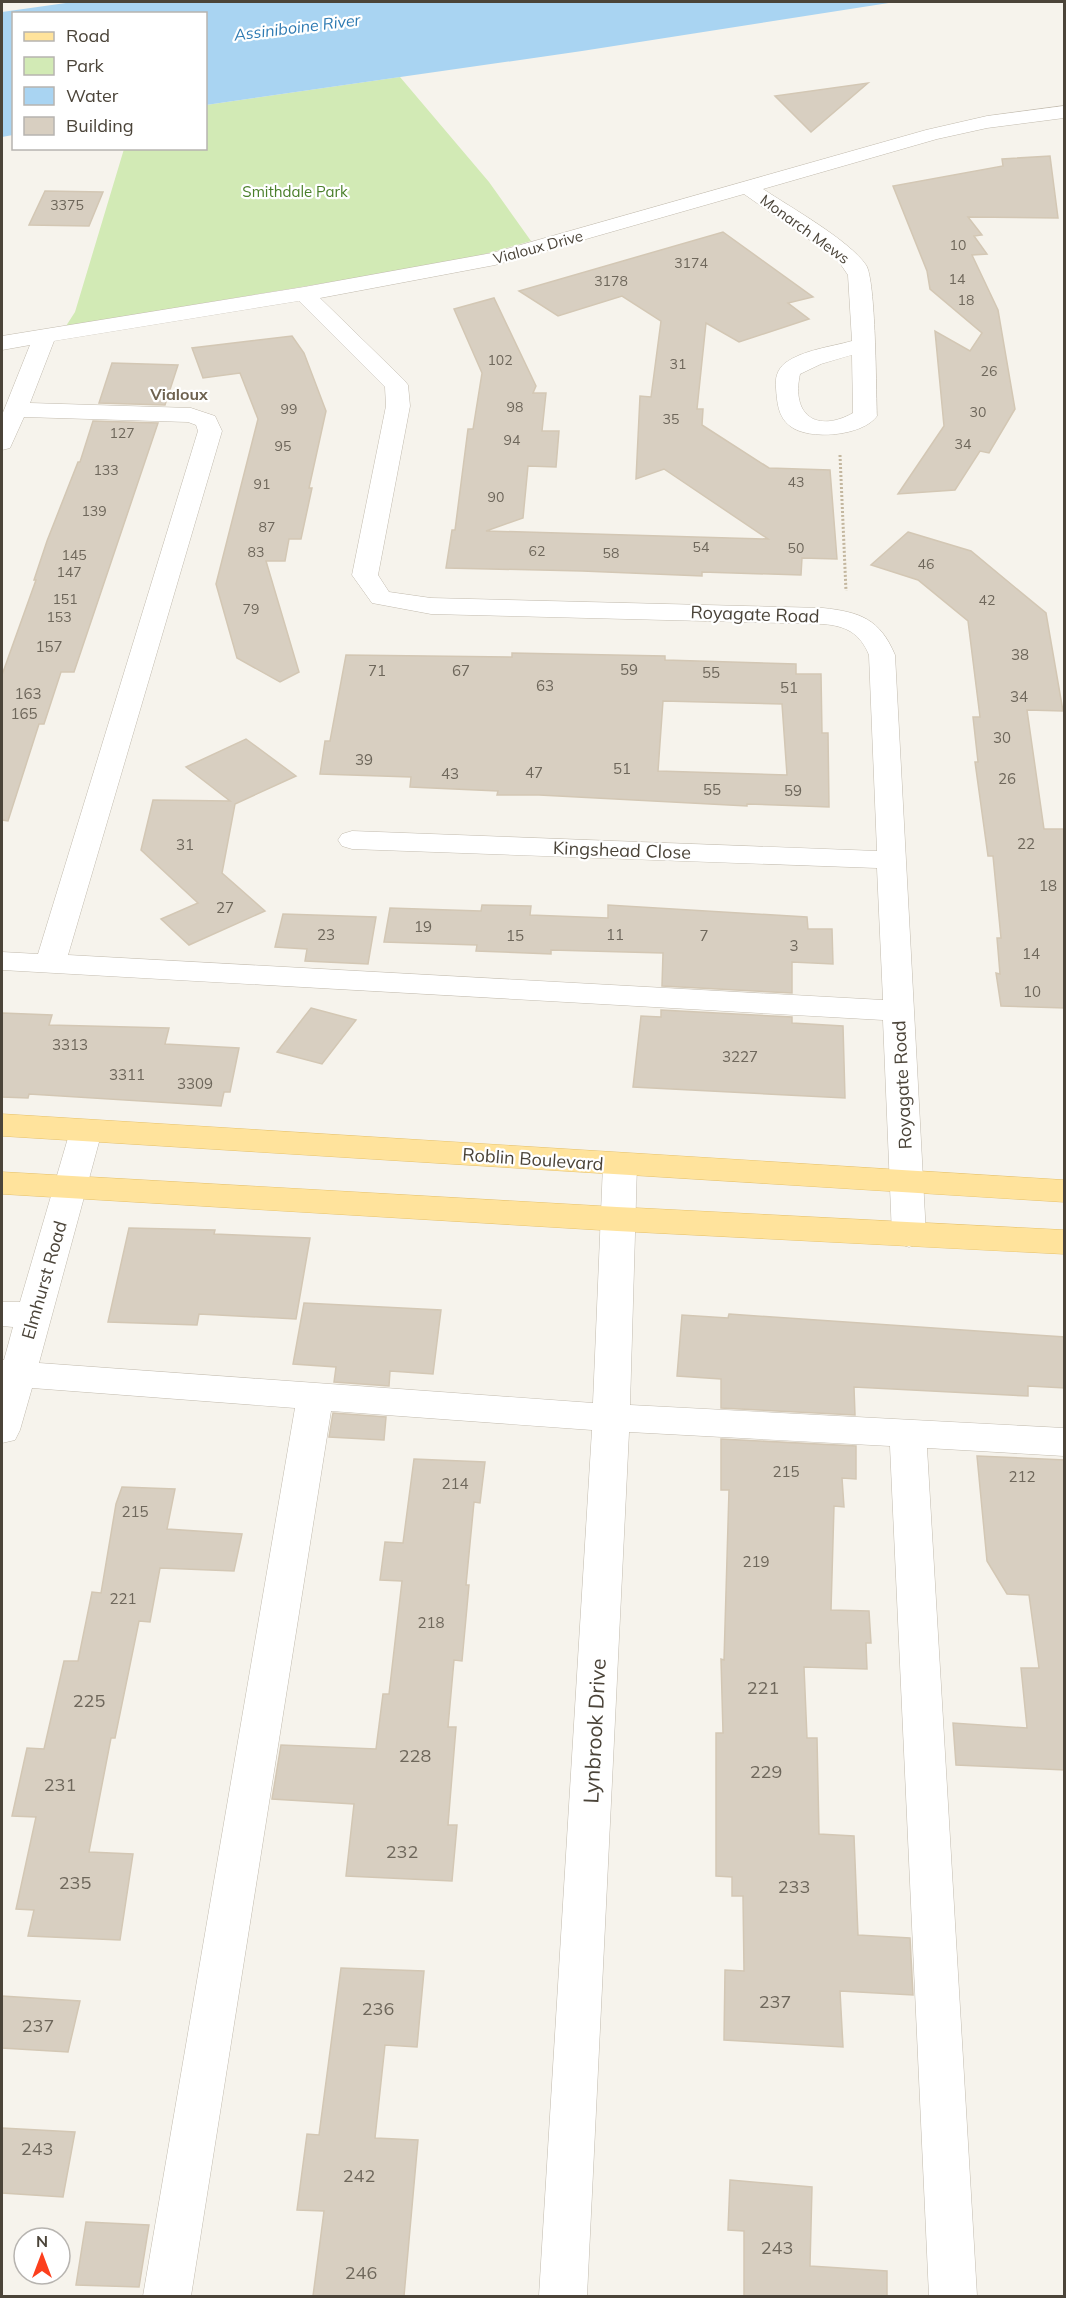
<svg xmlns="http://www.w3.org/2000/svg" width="1066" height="2298" font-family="Mulish,sans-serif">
<rect width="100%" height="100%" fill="#f6f3ec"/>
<polygon fill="#d2eab5" points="400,77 489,182 531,241 464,260 66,326 75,312 124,149 206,148 206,105"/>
<polygon fill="#a9d4f2" points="73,2 895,2 582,51 206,105 206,14 14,14 13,135 2,137 2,12"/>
<g fill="#d8cfc1" stroke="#d3c7b4" stroke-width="1.5" fill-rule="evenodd">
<polygon points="868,83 811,132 775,96"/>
<polygon points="1050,156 1058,218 968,217 982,235 974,236 987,254 972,255 998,310 1015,409 989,453 980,451 955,490 898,494 944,426 935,331 970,351 982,333 930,289 927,271 893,186 1003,166 1002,159"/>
<polygon points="45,191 103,192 89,226 29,225"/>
<polygon points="723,232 813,297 788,303 809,319 739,342 706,323 697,409 703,409 702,425 769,468 830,470 837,559 802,558 801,575 702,572 702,576 582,571 446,568 452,530 455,530 468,429 473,429 482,373 454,309 494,298 536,386 533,393 546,393 542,431 559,431 556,467 528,466 523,518 486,531 768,539 664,469 636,479 640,396 651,397 661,321 622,296 558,316 519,291"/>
<polygon points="292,336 304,353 326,411 309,488 312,488 301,539 289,539 285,561 266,561 299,672 280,682 237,658 216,584 258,419 240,373 203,378 192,348"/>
<polygon points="112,363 178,365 165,405 99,403"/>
<polygon points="93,421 158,423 74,672 61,672 44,724 39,724 8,821 2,820 2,675 36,580 34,580 47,541 78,462 80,462"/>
<polygon points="908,532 971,551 1046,613 1063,711 1027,710 1044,829 1065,829 1065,1008 1001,1006 996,973 1000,974 997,938 1001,938 993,856 988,856 975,762 978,762 973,717 980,717 968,621 918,580 871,565"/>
<path d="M 512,653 L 665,656 L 665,660 L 796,664 L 796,674 L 821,674 L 822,733 L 828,733 L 829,807 L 747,804 L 747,806 L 539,795 L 497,795 L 498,791 L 410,787 L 411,777 L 320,774 L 325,741 L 330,741 L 346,655 L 512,657 ZM 663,701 L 782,704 L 787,775 L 658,771 Z"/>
<polygon points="246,739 296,776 235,804 222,873 265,911 189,945 161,919 198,903 141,850 153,800 230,801 186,767"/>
<polygon points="482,905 531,906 530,915 608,918 608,905 807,917 808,929 832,929 833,964 792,962 792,993 662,986 663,953 551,950 551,954 476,951 477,945 384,942 390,908 481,911"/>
<polygon points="283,914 376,917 368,964 305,961 307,949 275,947"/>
<polygon points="311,1008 356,1020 322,1064 277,1052"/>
<polygon points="661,1010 792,1017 792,1023 843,1026 845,1098 633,1087 641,1016 661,1017"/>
<polygon points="2,1013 52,1015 49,1025 169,1028 165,1044 239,1048 230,1092 224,1092 221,1106 29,1094 28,1098 2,1097"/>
<polygon points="129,1228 215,1230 214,1234 310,1238 296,1319 199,1314 197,1325 108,1322"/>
<polygon points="304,1303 441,1310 433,1374 390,1371 389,1386 334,1382 336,1367 293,1364"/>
<polygon points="729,1314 1065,1337 1065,1388 1028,1386 1028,1396 854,1387 855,1415 721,1408 721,1379 677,1376 682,1315 728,1318"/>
<polygon points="333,1413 386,1417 384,1440 329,1437"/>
<polygon points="721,1439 856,1446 856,1479 842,1478 844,1507 834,1506 831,1610 869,1611 871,1643 866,1643 867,1669 804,1667 807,1738 817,1738 819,1834 854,1836 858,1935 910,1938 913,1995 840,1991 843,2047 724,2040 725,1970 744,1971 743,1896 732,1896 732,1877 716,1876 716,1733 723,1733 721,1659 724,1660 729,1490 721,1490"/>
<polygon points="977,1456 1065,1460 1065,1770 956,1765 953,1723 1027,1728 1021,1668 1039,1668 1029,1595 1007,1594 987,1561"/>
<polygon points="414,1459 485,1462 480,1503 474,1502 466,1585 469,1585 462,1661 454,1660 448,1727 456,1727 448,1825 457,1825 452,1881 346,1876 354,1804 272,1799 281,1745 376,1749 383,1694 389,1694 402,1581 380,1580 385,1542 403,1543"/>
<polygon points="122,1487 175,1489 167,1529 242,1534 234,1571 160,1568 150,1622 139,1621 115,1738 111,1738 89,1852 133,1854 120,1940 28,1936 34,1910 16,1909 36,1817 12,1816 27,1748 44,1749 64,1661 78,1661 92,1592 101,1593 116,1504"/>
<polygon points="341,1968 424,1971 417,2047 385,2045 375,2138 418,2140 404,2296 313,2296 324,2211 297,2210 307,2134 319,2135"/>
<polygon points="2,1996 80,2001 68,2052 2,2048"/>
<polygon points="2,2128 75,2132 63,2197 2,2193"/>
<polygon points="730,2180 812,2187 810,2266 887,2271 887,2296 744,2296 744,2231 728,2230"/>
<polygon points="86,2222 149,2225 139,2287 76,2285"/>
</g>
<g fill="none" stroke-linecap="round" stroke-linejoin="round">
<defs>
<g id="minor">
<path d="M 1064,106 L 1064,118 L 987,128 L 937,139 L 763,189 C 790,207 849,240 866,265 C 876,280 876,391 877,416 C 863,436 809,441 790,426 C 778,417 777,402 776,388 C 775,378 777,370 785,363 C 803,350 830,347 852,341 L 848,275 L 837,259 L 744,194 L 495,265 L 320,298 L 404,380 L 408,385 L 410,406 L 378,575 L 389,592 L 431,598 L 823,608 C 860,612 880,619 895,655 L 926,1235 L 921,1243 L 909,1247 L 897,1243 L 892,1235 L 883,1020 L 2,970 L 2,952 L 38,954 L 198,431 L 196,425 L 188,422 L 24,417 L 10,448 L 2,450 L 2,415 L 30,345 L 2,350 L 2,336 L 304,287 L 492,253 L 926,130 L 987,116 ZM 299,301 L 385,387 L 386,406 L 352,575 L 372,603 L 431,614 L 823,624 C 846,626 860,633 869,655 L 877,851 L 352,831 L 342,834 L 338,840 L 342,846 L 352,849 L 877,868 L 883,1000 L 68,955 L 222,431 L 215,416 L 191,408 L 30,403 L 54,341 ZM 852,355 L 853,413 C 817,433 791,416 800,374 L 821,364 Z"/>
<polygon points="86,1120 98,1123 102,1131 39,1363 593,1403 603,1165 608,1157 620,1154 632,1157 637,1165 630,1405 1064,1428 1064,1456 927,1448 977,2296 929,2296 890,1446 629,1432 587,2296 539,2296 592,1430 331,1411 191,2296 143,2296 295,1408 32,1388 20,1430 15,1440 2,1443 2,1360 4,1360 13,1327 2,1326 2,1302 20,1302 70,1131 74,1123"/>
</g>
<g id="major">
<polygon points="2,1114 1064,1180 1064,1202 2,1136"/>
<polygon points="2,1172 617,1207 1064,1230 1064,1254 617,1231 2,1194"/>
</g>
</defs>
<use href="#minor" stroke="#c2bbae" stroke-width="1"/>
<use href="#major" stroke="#e6c16a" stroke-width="1"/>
<polyline stroke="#c4b79f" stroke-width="3" stroke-dasharray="2 2" stroke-linecap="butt" points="840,455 846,591"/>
<use href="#minor" fill="#fff" fill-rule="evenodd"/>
<use href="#major" fill="#ffe39c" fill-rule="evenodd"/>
</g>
<g text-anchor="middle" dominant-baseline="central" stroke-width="4.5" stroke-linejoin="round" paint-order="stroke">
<g font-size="14" fill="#6e675b">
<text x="67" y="205">3375</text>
<text x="958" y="245">10</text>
<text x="691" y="263">3174</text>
<text x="957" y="279">14</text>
<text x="611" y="281">3178</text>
<text x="966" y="300">18</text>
<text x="500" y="360">102</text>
<text x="678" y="364">31</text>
<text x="989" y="371">26</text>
<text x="515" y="407">98</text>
<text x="289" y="409">99</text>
<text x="978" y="412">30</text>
<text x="671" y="419">35</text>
<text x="122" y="433">127</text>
<text x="512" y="440">94</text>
<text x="963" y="444">34</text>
<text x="283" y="446">95</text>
<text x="106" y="470">133</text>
<text x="796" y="482">43</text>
<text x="262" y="484">91</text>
<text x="496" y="497">90</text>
<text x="94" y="511">139</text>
<text x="267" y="527">87</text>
<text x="701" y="547">54</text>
<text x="796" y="548">50</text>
<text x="537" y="551">62</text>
<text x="256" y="552">83</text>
<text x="611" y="553">58</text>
<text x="74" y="555">145</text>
<text x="926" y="564">46</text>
<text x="69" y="572">147</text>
<text x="65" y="599">151</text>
<text x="987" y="600">42</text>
<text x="251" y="609">79</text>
<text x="59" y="617">153</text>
</g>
<g font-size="15" fill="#4a7f2a" stroke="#fff">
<text x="295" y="191">Smithdale Park</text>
</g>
<g font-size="15" fill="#4b4439" stroke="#fff">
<text transform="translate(805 229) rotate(36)">Monarch Mews</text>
<text transform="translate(538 247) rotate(-15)">Vialoux Drive</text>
</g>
<g font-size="15" fill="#6e675b">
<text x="49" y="646">157</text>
<text x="1020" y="654">38</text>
<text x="629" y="669">59</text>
<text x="377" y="670">71</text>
<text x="461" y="670">67</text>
<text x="711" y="672">55</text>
<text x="545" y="685">63</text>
<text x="789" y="687">51</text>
<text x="28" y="693">163</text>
<text x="1019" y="696">34</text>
<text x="24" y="713">165</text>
<text x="1002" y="737">30</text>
<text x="364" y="759">39</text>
<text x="622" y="768">51</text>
<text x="534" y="772">47</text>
<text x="450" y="773">43</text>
<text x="1007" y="778">26</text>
<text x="712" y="789">55</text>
<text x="793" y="790">59</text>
<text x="1026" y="843">22</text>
<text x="185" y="844">31</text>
<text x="1048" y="885">18</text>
<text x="225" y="907">27</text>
<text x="423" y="926">19</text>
<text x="326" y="934">23</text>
<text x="615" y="934">11</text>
<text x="515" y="935">15</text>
<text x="704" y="935">7</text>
<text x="794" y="945">3</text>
<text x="1031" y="953">14</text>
<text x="1032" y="991">10</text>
<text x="70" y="1044">3313</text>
<text x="740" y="1056">3227</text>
<text x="127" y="1074">3311</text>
<text x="195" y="1083">3309</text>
<text x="786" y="1471">215</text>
<text x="1022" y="1476">212</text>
<text x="455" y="1483">214</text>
<text x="135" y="1511">215</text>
<text x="756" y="1561">219</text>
<text x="123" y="1598">221</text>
<text x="431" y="1622">218</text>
</g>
<g font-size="16" font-style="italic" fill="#2e7ab2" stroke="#fff">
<text transform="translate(297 27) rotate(-7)">Assiniboine River</text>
</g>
<g font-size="16" font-weight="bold" fill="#6e6250" stroke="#fff">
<text x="179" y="394">Vialoux</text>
</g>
<g font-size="18" fill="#4b4439" stroke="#fff">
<text transform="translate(755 614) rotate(2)">Royagate Road</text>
<text transform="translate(622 850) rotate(2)">Kingshead Close</text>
<text transform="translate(902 1085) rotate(-93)">Royagate Road</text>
<text transform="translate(533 1159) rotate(4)">Roblin Boulevard</text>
<text transform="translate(44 1280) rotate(-74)">Elmhurst Road</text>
</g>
<g font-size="18" fill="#6e675b">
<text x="763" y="1687">221</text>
<text x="89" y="1700">225</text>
<text x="415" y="1755">228</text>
<text x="766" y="1771">229</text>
<text x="60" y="1784">231</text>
<text x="402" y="1851">232</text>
<text x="75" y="1882">235</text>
<text x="794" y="1886">233</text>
<text x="775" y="2001">237</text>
<text x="378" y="2008">236</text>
<text x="38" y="2025">237</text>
<text x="37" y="2148">243</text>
<text x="359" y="2175">242</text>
<text x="777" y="2247">243</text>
<text x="361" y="2272">246</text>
</g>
<g font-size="21" fill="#4b4439" stroke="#fff">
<text transform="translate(594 1731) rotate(-87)">Lynbrook Drive</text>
</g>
</g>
<rect width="1066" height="2298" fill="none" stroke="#4b4439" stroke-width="6"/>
<rect x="12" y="12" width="195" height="138" fill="#ffffff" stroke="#b7b4b0" stroke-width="1.5"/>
<rect x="24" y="32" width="30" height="9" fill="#ffe39c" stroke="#b7b4b0" stroke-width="1.5"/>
<text x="66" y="42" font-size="18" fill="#4b4439">Road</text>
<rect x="24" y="57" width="30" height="18" fill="#d2eab5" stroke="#b7b4b0" stroke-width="1.5"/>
<text x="66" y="72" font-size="18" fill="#4b4439">Park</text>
<rect x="24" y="87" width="30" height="18" fill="#a9d4f2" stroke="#b7b4b0" stroke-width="1.5"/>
<text x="66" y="102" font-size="18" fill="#4b4439">Water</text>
<rect x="24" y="117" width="30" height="18" fill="#d8cfc1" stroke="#b7b4b0" stroke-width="1.5"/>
<text x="66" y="132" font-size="18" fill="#4b4439">Building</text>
<g transform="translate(42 2256)"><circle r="28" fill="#ffffff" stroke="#b7b4b0" stroke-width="1.5"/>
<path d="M0-4.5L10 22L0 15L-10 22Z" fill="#fc3f1d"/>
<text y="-9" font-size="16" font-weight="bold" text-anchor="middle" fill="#4b4439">N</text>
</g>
</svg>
